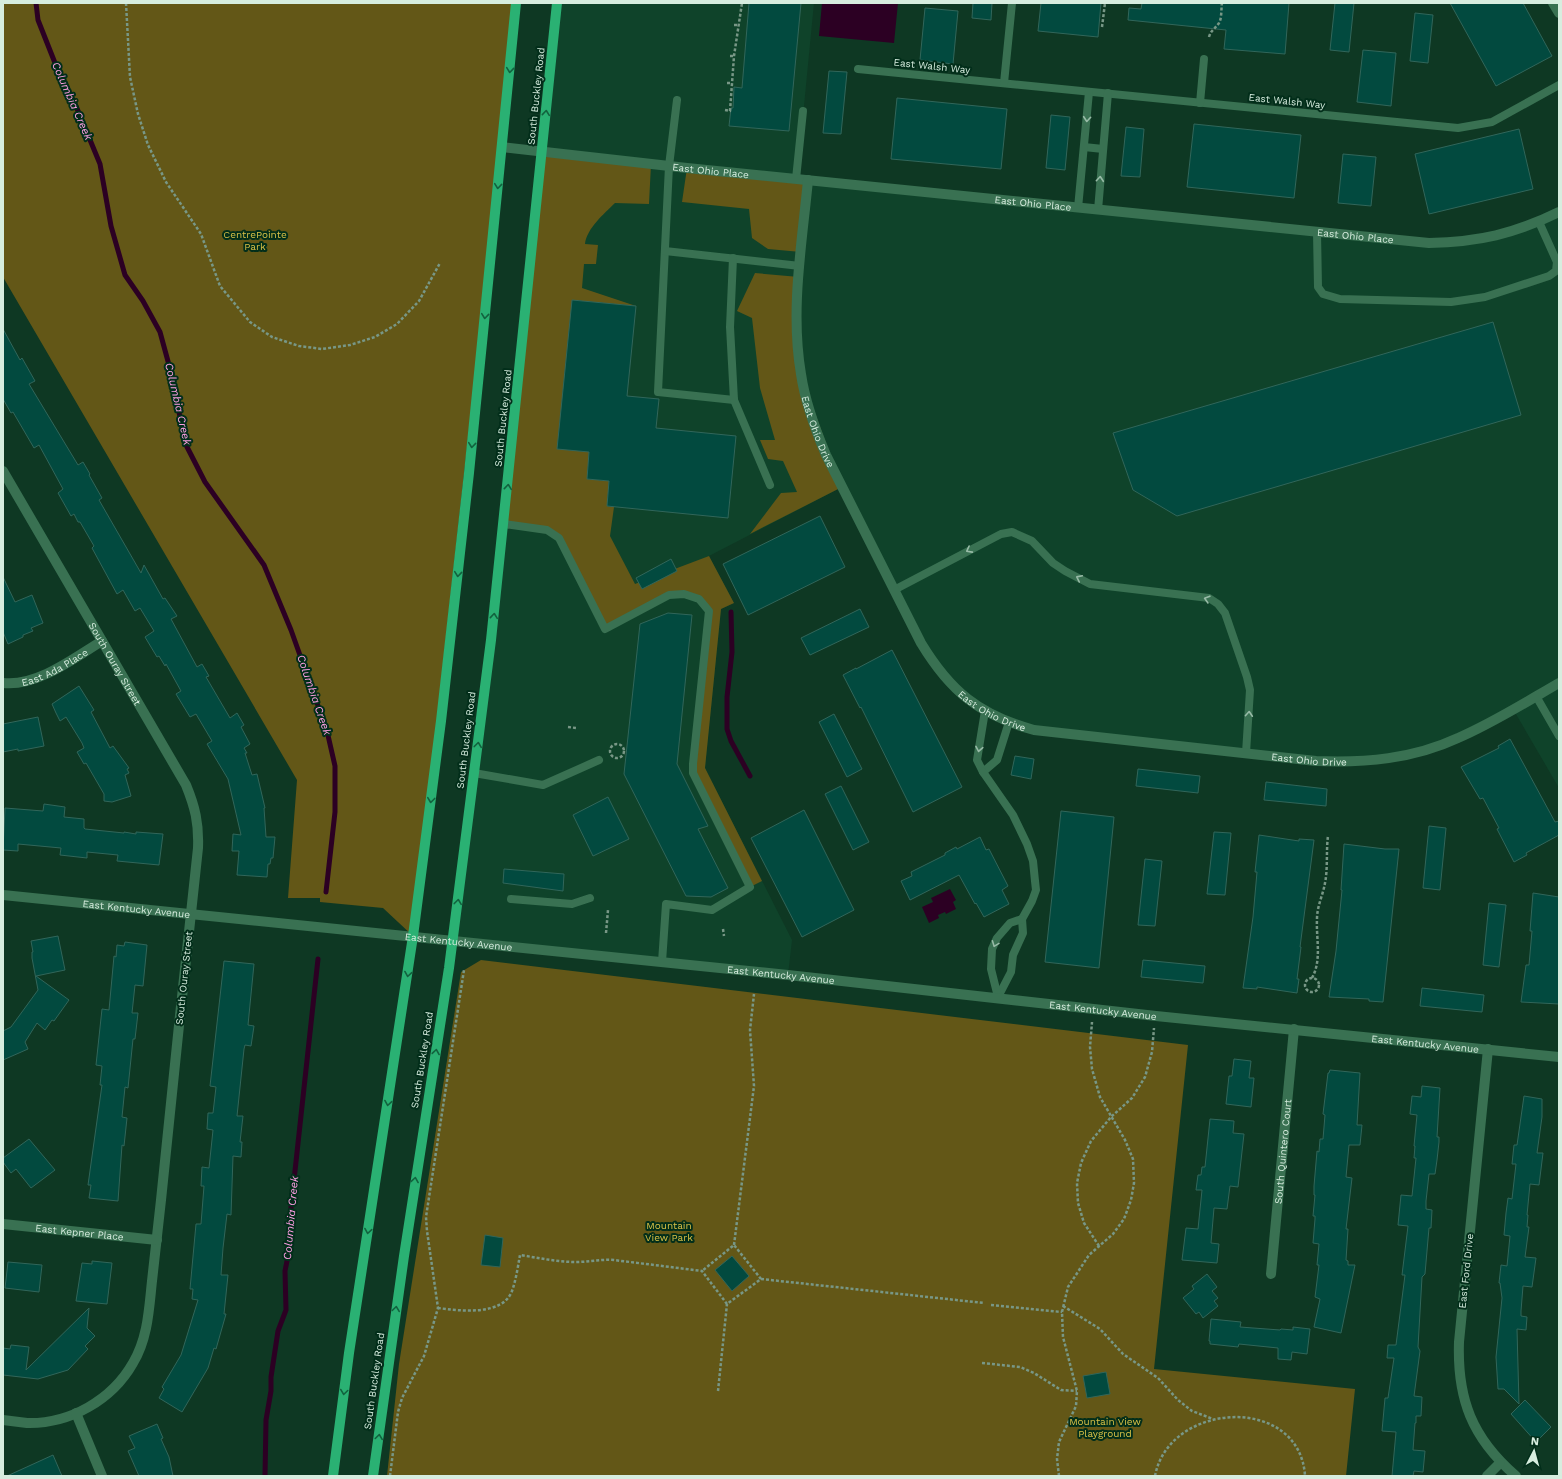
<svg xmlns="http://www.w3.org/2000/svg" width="1562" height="1479" font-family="'Work Sans',sans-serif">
<rect width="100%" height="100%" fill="#0e3823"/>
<polygon fill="#0f432a" points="557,3 814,3 797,178 1457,243 1559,212 1559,788 1513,709 1430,749 1343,762 1051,733 985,711 935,666 842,487 709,556 734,603 721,609 705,768 792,940 788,975 453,940"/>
<g fill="#635717">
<polygon points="3,3 516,3 413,936 383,908 320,902 320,898 288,898 297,780 3,277"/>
<path d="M 542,152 L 651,164 L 649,204 L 615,203 C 604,214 587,228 585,244 L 598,245 L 596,264 L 584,264 L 582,288 L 636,306 L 572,300 L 589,452 L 587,479 L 609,481 L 607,506 L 614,507 L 610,536 L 635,584 L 709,556 L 734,603 L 721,609 L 705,768 L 762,881 L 750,887 L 693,773 L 708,611 L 699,599 L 669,595 L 605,629 L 559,538 L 547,530 L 504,524 Z"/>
<polygon points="687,168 808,180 801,252 768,249 752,238 749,209 682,202"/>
<polygon points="755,273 799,277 801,375 842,487 750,534 781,493 797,492 783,461 768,459 760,440 775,440 760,388 752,318 737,311"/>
<polygon points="481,960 1188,1045 1154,1369 1355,1389 1346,1476 387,1476 399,1364 461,972"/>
</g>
<g fill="#2c0023">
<polygon points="822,3 898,3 894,43 819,36"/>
<polygon points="950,889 956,900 953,902 956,909 946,914 945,912 938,915 939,918 929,923 922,907 933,902 931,898"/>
</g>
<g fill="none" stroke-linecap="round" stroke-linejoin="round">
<g stroke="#2c0023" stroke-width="5">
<polyline points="36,3 38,20 55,63 76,106 100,164 111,226 125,275 143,301 160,332 172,376 185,443 205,482 264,565 291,630 327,731 335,766 335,812 326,892"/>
<polyline points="731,612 732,652 727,697 727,729 731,741 750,776"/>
<polyline points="265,1476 266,1420 271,1391 271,1377 278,1331 286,1310 285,1271 290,1246 290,1217 318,959"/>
</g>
</g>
<g fill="#024a3f" stroke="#31665a">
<polygon points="749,3 801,3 789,131 729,126 731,108 733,108 734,87 742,88"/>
<polygon points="973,3 992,3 991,20 972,18"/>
<polygon points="1041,3 1101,3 1098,37 1038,31"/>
<polygon points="1142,3 1289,3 1285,54 1224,49 1226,30 1128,20 1129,8 1141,9"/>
<polygon points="1335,3 1354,3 1349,52 1330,50"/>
<polygon points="1450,3 1523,3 1552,56 1496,86"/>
<polygon points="925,8 958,11 953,64 920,60"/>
<polygon points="1415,13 1433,15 1428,63 1410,61"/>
<polygon points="1363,50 1396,53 1391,106 1357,102"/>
<polygon points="829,71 847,72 841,134 823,133"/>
<polygon points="897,98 1007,109 1001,169 891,159"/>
<polygon points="1051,115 1070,117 1065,170 1046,168"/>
<polygon points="1194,124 1301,135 1294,198 1187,187"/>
<polygon points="1126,127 1144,129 1140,177 1121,176"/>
<polygon points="1519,129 1533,189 1429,214 1415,154"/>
<polygon points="1343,154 1376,157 1371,206 1338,203"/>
<polygon points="572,300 636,306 627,396 659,399 656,428 736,436 728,518 607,506 609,481 587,479 589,452 557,449"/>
<polygon points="1493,322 1521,415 1177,516 1133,490 1113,433"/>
<polygon points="3,329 20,360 22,358 35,381 29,384 78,465 83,462 90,474 89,475 102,498 99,500 141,573 144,565 163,599 165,598 177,616 171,619 197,667 202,664 209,676 206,677 230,718 237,713 244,725 241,727 250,744 244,748 247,753 245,753 252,775 257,774 265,808 264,808 266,837 275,837 273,858 271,858 270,864 268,864 267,877 237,875 239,851 232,851 233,834 241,835 228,779 207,744 212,741 196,714 190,717 176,694 181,691 166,664 165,666 159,656 157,657 145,637 154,631 140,608 135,611 123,590 117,594 92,548 94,546 80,522 78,522 74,514 71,516 58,493 63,489 39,445 34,448 13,412 11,413 3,399"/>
<polygon points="820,516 845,567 748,615 723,564"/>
<polygon points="671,559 677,571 642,589 636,578"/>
<polygon points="3,577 15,602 32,595 43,623 31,628 33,631 23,635 23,637 8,644 3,632"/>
<polygon points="860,609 869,627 810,655 801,638"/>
<polygon points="668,613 692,615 677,764 708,826 698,829 728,888 711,897 686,896 624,774 640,624"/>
<polygon points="892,650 962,787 913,812 861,707 860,708 843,675 856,668 856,669"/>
<polygon points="79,686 94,710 91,712 110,748 113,746 129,768 127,769 129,773 125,775 131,796 112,802 104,801 104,794 86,763 84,764 77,752 84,748 82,743 66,717 60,721 56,713 52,704"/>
<polygon points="834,714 862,769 847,777 819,722"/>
<polygon points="38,717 44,746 18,751 18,749 3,752 3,724"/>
<polygon points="1510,739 1555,822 1559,821 1559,835 1526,853 1527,855 1514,862 1497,829 1499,828 1483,798 1480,799 1461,767 1499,748 1498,746"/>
<polygon points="1015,756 1034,759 1031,779 1011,775"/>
<polygon points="1138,769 1200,776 1198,793 1136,786"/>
<polygon points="1266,782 1327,789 1326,806 1264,800"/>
<polygon points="841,786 869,842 853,850 825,794"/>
<polygon points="608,797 629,839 593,856 573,815"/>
<polygon points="44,804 65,807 64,817 84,819 84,828 85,829 124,833 124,832 136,834 136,832 163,834 159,865 117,861 118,855 87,852 87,858 60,855 61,848 18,844 18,851 3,850 5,808 43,811"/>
<polygon points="804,810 854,910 802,937 751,838"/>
<polygon points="1061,811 1114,817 1099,968 1045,962"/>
<polygon points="1429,826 1446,828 1440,890 1423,888"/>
<polygon points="1214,832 1231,833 1225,895 1207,894"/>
<polygon points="1259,835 1299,841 1299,839 1314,840 1300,947 1301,947 1297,979 1299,979 1297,993 1257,987 1257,989 1243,988 1253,917 1257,872 1255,872"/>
<polygon points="980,837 986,850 989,849 1008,886 1002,890 1009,904 984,917 976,903 975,904 959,875 910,900 901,881 912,876 911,872 945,855 945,853 956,847 957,849"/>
<polygon points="1344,844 1385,849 1399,849 1383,1002 1369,1001 1369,999 1329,997 1336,951 1342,890 1341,890"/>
<polygon points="1145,859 1162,861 1155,926 1138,925"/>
<polygon points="504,869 564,874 563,891 503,883"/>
<polygon points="1533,893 1559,897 1559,1004 1521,1002 1526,965 1529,965 1532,931 1530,931"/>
<polygon points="1489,903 1506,905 1499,967 1483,965"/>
<polygon points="58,936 65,970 36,976 69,1000 54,1021 52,1020 45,1030 37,1023 25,1042 28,1049 3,1060 3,1031 11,1027 38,990 32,958 32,952 33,952 31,941"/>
<polygon points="125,942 147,945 143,986 135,985 132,1013 138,1013 135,1039 133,1039 128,1088 125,1087 122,1117 127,1118 124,1146 122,1145 118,1201 89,1198 91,1185 88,1185 102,1085 100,1085 102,1066 96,1065 102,1009 109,1010 114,956 116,957 117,945 124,946"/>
<polygon points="1143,960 1205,966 1203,983 1141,977"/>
<polygon points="224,961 254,964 248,1025 254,1026 251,1046 245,1045 244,1049 237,1116 243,1116 240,1142 242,1142 241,1157 233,1156 231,1215 227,1214 223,1248 221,1275 228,1275 224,1314 226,1314 216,1349 214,1348 208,1368 182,1412 159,1398 164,1389 162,1387 181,1355 198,1300 192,1299 193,1289 190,1289 196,1224 201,1224 204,1186 201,1186 202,1167 209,1168 213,1130 207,1129 208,1113 213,1113 216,1087 210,1086"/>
<polygon points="1422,988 1484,995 1482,1012 1420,1006"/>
<polygon points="1234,1059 1251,1061 1249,1078 1254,1078 1251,1107 1226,1104 1229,1076 1232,1076"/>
<polygon points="1330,1070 1360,1073 1357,1125 1362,1125 1360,1145 1349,1145 1346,1177 1352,1178 1346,1229 1348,1229 1346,1260 1348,1261 1348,1265 1355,1265 1341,1333 1314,1327 1320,1299 1315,1297 1319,1265 1317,1265 1319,1244 1313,1243 1315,1219 1315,1216 1313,1216 1315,1195 1314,1195 1314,1186 1317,1151 1319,1152 1320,1139 1323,1139 1325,1115 1323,1114 1328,1073 1329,1073"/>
<polygon points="1422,1086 1440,1088 1437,1137 1439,1137 1439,1142 1437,1160 1435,1174 1429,1174 1426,1201 1426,1209 1432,1210 1431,1228 1429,1228 1425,1274 1422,1277 1418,1347 1420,1351 1414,1396 1422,1397 1421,1416 1416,1416 1416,1423 1415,1423 1413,1450 1425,1451 1423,1472 1414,1471 1413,1476 1392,1476 1396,1432 1382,1431 1385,1398 1388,1398 1394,1358 1387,1358 1388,1345 1396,1345 1405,1275 1402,1275 1408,1226 1398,1225 1401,1195 1412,1196 1416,1158 1414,1158 1415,1146 1414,1146 1417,1115 1410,1114 1412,1096 1421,1097"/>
<polygon points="1524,1096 1542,1099 1542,1117 1537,1153 1543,1153 1539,1185 1530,1184 1527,1215 1528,1215 1527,1227 1529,1227 1525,1257 1536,1258 1532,1287 1523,1286 1521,1311 1521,1316 1527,1317 1526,1330 1517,1329 1519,1404 1504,1389 1498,1389 1496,1357 1502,1298 1500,1283 1499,1283 1501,1265 1507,1266 1510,1236 1504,1235 1506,1213 1508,1198 1512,1199 1516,1164 1512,1164 1514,1145 1517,1145"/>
<polygon points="1210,1119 1234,1121 1233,1133 1244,1134 1238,1187 1230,1186 1227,1209 1214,1208 1211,1243 1219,1244 1217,1263 1182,1260 1186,1228 1198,1229 1202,1190 1196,1190 1198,1175 1201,1175 1202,1167 1205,1167"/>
<polygon points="29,1139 55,1170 31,1188 16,1169 11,1173 3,1162 3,1158"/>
<polygon points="485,1235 503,1238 500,1267 481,1265"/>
<polygon points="732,1256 749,1276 732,1291 715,1270"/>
<polygon points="92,1261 112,1263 107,1304 76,1301 82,1263 92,1264"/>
<polygon points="8,1262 42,1265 39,1292 5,1288"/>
<polygon points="1207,1274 1217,1287 1212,1291 1218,1298 1214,1301 1218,1306 1203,1318 1199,1312 1196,1314 1183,1298 1194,1289 1192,1286"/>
<polygon points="89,1308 87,1328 95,1336 85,1346 88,1349 68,1370 38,1379 3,1375 3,1348 10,1349 11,1345 29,1347 26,1370"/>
<polygon points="1211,1319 1241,1322 1240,1327 1280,1330 1281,1329 1293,1330 1293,1327 1310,1329 1307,1354 1292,1352 1291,1360 1278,1359 1278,1348 1239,1344 1238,1347 1210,1344 1210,1341 1209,1341"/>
<polygon points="1106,1372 1110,1394 1087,1398 1083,1376"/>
<polygon points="1525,1400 1551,1427 1536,1442 1511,1414"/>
<polygon points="157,1424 163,1438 161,1439 169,1457 173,1476 139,1476 128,1451 135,1448 129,1436"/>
<polygon points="53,1455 62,1476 7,1476"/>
</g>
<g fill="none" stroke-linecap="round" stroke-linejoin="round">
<g stroke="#789786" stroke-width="2.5" stroke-dasharray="3 2" stroke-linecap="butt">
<polyline points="126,3 130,77 138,114 148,145 166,182 201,234 220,286 250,322 272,337 299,346 322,349 350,345 375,337 397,324 419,301 440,263"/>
<polyline points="734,25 739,25"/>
<polyline points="1102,27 1105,3"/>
<path d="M 1209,37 C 1211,30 1215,29 1219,23 C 1222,18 1221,9 1222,3"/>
<polyline points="730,56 734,56"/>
<polyline points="727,83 732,83"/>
<polyline points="725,110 730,111 734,56 742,3"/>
<polyline points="568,727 576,728"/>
<circle cx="617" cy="751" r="7"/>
<polyline points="723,929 724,936"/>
<polyline points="606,933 608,910"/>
<circle cx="1312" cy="985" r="7"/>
<path d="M 1312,978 C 1322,960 1316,939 1317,919 C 1317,906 1323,895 1325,883 C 1328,868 1326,851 1328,836"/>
<polyline points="734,1245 754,1086 750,1030 754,994"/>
<polyline points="1099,1246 1084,1223 1078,1203 1077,1183 1081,1163 1091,1141 1111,1117 1132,1098 1145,1077 1152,1052 1154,1028"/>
<polyline points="761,1279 984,1303"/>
<polyline points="991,1305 1062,1312"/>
<polyline points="1063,1306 1100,1329 1123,1354 1158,1378 1178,1400 1192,1411 1213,1419"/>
<path d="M 438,1308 C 460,1311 503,1316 512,1291 C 516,1280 518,1266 520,1255 C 539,1258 557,1262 576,1262 C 589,1262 601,1259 614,1260 L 702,1271 L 727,1304 L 761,1279 L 734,1245 L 702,1271"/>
<polyline points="982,1363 1020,1367 1034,1373 1061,1390 1077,1391"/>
<polyline points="718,1391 727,1304"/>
<polyline points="390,1476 398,1412 402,1398 424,1356 438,1308 427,1231 426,1217 464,970"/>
<polyline points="1059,1476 1057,1459 1059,1442 1076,1406 1077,1391 1063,1337 1062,1312 1068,1287 1089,1255 1113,1234 1124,1219 1131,1200 1134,1183 1133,1159 1125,1140 1100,1097 1092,1069 1090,1047 1092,1022"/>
<path d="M 1155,1476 C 1169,1401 1300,1394 1305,1476"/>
</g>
<g stroke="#397152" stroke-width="8">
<polyline points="858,69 1458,128 1492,122 1559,85"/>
<polyline points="1004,83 1012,3"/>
<polyline points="677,100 669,166 658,392 734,400"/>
<polyline points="1200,103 1204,59"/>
<polyline points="1084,147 1103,149"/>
<polyline points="796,179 803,111"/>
<polyline points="1078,208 1089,92"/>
<polyline points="1098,210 1108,93"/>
<polyline points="1317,232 1318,287 1323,294 1340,299 1451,302 1485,297 1549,276 1556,271 1557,262 1539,222"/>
<polyline points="665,251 800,266"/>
<polyline points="733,258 730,327 734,400 770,485"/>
<polyline points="504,524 547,530 559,538 605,629 669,595 684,594 699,599 709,611 693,764 693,773 750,887 712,910 666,904 662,962"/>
<polyline points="894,590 1001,534 1012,532 1032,541 1053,563 1065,571 1090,584 1209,598 1218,604 1225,613 1247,677 1250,690 1246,753"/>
<polyline points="1536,696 1559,736"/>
<polyline points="985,711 977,760 983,772 997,760 1009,722"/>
<polyline points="983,772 1013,815 1027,844 1033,861 1035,881 1036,890 1032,901 1022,919 1023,933 1013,955 1011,972 998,997"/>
<polyline points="474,773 543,785 599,760"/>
<polyline points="511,899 572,904 590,898"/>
<polyline points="998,997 991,969 992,949 997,938 1010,923 1022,919"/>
</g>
<g stroke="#397152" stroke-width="10">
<polyline points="1553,3 1559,13"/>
<path id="s1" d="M 502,147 L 687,168 L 1429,243 C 1479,242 1514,234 1559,212"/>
<path id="s2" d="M 808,180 C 802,244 790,310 801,374 C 805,402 815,429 826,455 L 921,643 C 950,691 979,715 1034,730 L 1316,761 C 1365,763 1413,759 1458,738 C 1493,723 1526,702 1559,683"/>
<path id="s3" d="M 3,471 L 186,785 C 195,807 199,823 198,848 C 185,965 173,1083 161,1200 C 158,1227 155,1254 152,1281 C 149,1309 148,1338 133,1363 C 112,1400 70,1424 27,1423 C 19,1422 11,1421 3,1420"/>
<path id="s4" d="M 3,683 C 37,687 74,658 102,641"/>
<path d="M 1488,1049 L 1459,1342 C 1457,1399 1472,1438 1516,1476"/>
<path id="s5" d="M 3,1224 L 157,1240"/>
<path id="s6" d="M 1271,1274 L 1294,1029"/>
<polyline points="76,1413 102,1476"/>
<polyline points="1487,1476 1500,1463"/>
</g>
<path stroke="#397152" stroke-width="10" id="s7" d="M 3,895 L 788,975 L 1156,1016 L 1559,1057"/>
<g stroke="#2ab173" stroke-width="10">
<polyline points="333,1476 349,1353 413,936 441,721 469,473 516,3"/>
<polyline points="373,1476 404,1256 449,968 491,640 557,3"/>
</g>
</g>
<defs><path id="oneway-chevron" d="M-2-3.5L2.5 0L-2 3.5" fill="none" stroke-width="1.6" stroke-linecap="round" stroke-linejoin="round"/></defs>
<g stroke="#12623e">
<use href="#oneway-chevron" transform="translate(510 70) rotate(96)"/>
<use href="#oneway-chevron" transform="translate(546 113) rotate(-84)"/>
<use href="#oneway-chevron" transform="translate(498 186) rotate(96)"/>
<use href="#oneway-chevron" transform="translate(485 316) rotate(96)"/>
<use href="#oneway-chevron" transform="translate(472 445) rotate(96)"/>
<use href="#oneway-chevron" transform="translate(508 487) rotate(-84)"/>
<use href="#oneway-chevron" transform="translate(458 574) rotate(96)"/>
<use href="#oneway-chevron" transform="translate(494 616) rotate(-84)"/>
<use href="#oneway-chevron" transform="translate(478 745) rotate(-83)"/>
<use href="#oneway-chevron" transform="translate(431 800) rotate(97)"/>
<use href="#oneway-chevron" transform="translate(458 902) rotate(-83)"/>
<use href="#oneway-chevron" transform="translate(408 974) rotate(99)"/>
<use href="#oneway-chevron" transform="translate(436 1052) rotate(-81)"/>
<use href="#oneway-chevron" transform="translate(388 1103) rotate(99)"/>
<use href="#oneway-chevron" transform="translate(415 1180) rotate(-81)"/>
<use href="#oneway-chevron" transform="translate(368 1231) rotate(99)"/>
<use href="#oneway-chevron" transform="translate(396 1309) rotate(-82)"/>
<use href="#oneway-chevron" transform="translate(344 1392) rotate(98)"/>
<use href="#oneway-chevron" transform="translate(379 1437) rotate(-82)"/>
</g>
<g stroke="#98bba7">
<use href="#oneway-chevron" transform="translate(1087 119) rotate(95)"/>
<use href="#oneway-chevron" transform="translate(1100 179) rotate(-85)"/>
<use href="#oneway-chevron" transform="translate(969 550) rotate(152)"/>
<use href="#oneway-chevron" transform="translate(1079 578) rotate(-154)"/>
<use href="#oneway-chevron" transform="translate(1207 599) rotate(-164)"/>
<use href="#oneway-chevron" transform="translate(1249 714) rotate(-86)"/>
<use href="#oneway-chevron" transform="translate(979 749) rotate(100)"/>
<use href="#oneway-chevron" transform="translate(995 944) rotate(111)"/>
</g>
<g text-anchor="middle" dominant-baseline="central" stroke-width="4" stroke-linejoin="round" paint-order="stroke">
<g font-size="10" fill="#d7eddf" stroke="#022e1a">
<text transform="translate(932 66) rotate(6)">East Walsh Way</text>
<text transform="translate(536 96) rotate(-84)">South Buckley Road</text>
<text transform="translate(1287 101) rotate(6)">East Walsh Way</text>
<text stroke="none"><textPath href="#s1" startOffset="210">East Ohio Place</textPath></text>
<text stroke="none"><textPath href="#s1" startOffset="534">East Ohio Place</textPath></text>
<text stroke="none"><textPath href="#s1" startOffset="858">East Ohio Place</textPath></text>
<text transform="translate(503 418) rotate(-84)">South Buckley Road</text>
<text stroke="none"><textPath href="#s2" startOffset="255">East Ohio Drive</textPath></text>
<text stroke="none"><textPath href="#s3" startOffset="223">South Ouray Street</textPath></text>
<text stroke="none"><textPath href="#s4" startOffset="55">East Ada Place</textPath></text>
<text stroke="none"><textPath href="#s2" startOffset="591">East Ohio Drive</textPath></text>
<text transform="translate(466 740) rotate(-83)">South Buckley Road</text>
<text stroke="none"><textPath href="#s2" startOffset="914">East Ohio Drive</textPath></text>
<text stroke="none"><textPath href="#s7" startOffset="134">East Kentucky Avenue</textPath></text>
<text stroke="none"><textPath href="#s7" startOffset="458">East Kentucky Avenue</textPath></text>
<text stroke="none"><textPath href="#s7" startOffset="782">East Kentucky Avenue</textPath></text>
<text transform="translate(184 978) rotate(-84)">South Ouray Street</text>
<text stroke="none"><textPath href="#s7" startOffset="1106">East Kentucky Avenue</textPath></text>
<text stroke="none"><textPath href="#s7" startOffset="1430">East Kentucky Avenue</textPath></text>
<text transform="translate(422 1060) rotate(-81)">South Buckley Road</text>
<text stroke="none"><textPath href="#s6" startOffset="123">South Quintero Court</textPath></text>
<text stroke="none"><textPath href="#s5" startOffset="77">East Kepner Place</textPath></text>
<text transform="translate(1466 1271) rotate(-84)">East Ford Drive</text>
<text transform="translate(374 1381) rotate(-82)">South Buckley Road</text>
</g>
<g font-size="10" fill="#dac147" stroke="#022e1a">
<text x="255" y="234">CentrePointe<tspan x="255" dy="12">Park</tspan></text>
<text x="669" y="1225">Mountain<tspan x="669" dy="12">View Park</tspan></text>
<text x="1105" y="1421">Mountain View<tspan x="1105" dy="12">Playground</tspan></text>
</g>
<g font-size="11" font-style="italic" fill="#fe9fe4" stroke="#022e1a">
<text transform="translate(72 101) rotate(66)">Columbia Creek</text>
<text transform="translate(178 404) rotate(77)">Columbia Creek</text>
<text transform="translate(314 695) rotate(71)">Columbia Creek</text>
<text transform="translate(291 1218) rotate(-85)">Columbia Creek</text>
</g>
</g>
<rect width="1562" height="1479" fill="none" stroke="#d7eddf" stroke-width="8"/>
<g transform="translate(1534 1451) rotate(6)" stroke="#022e1a" stroke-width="3" paint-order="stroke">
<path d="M0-3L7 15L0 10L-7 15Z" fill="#d7eddf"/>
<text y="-6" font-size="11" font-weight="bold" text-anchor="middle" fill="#d7eddf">N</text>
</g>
</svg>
